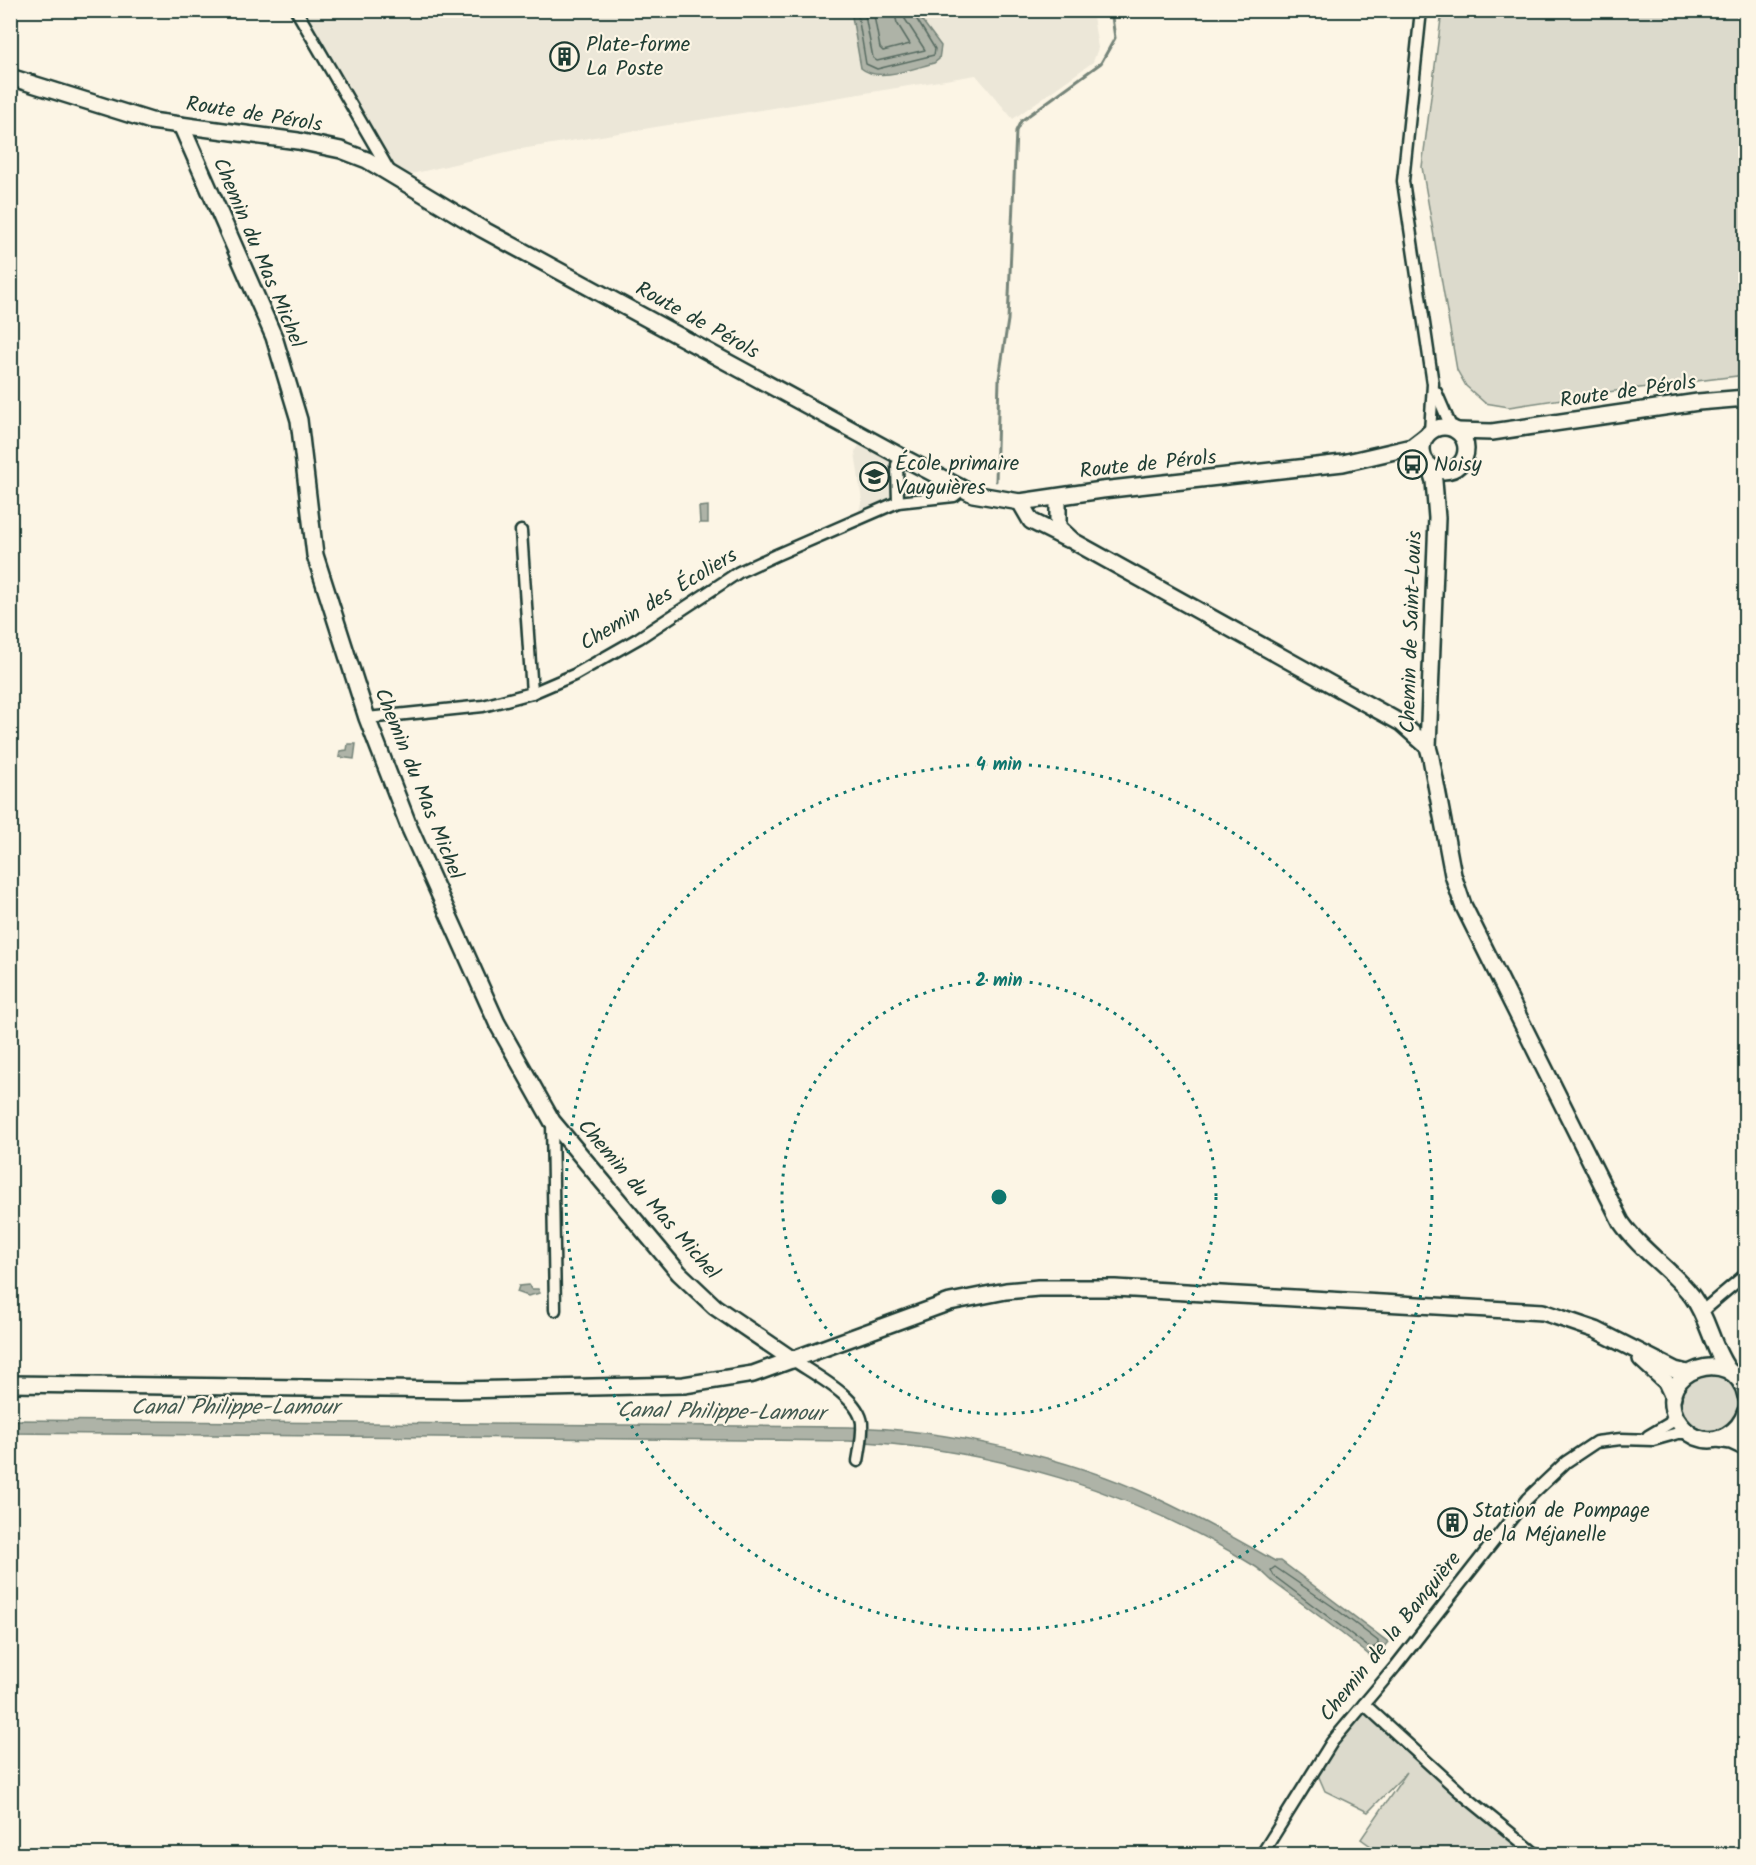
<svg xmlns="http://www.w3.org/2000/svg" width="1756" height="1865" font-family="Kalam,sans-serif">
<rect width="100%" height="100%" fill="#fcf5e5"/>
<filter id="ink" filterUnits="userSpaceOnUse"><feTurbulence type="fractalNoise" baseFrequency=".0167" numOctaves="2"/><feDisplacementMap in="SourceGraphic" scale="12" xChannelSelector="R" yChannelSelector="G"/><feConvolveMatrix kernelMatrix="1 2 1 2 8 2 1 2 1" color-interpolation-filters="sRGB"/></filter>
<g filter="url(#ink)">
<g fill="#ece7d8">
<polygon points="1092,10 1098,48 1093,62 1013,119 976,75 515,150 407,175 390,173 303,11"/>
<polygon points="861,442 892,456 892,499 858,513 862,501 855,452"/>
</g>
<g fill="#dcdacc" stroke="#7e8c80" stroke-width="1.5">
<polygon points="1442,11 1745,11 1745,375 1615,391 1509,407 1485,403 1466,386 1457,370 1422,167"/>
<circle cx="1709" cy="1403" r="29"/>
<polygon points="1364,1713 1524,1850 1520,1854 1382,1854 1361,1839 1407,1772 1368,1812 1325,1791 1315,1768"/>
</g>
<g fill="#aeb3a7" stroke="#758479" stroke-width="1.5">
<path d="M 851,11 L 915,11 L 941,46 L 939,59 L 934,63 C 914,68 878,83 861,68 Z"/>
<polygon points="708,506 708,523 700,523 699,507"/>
<polygon points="348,744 356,744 354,759 339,757 340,751 347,750"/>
<polygon points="529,1285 532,1289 538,1289 540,1293 528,1296 517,1292 519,1286"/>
<path d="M 11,1420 L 848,1427 C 945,1429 1066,1456 1154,1497 C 1195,1516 1235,1538 1275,1561 L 1281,1561 L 1388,1642 L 1374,1659 C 1342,1633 1310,1609 1277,1585 C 1269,1579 1264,1572 1256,1567 C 1135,1491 992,1448 849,1441 L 11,1433 Z"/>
</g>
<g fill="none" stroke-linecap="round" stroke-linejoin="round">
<g stroke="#586c62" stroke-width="1.5">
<polyline points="857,10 866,64 877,69 934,55 935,49 911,10"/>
<polyline points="864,10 873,58 877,61 925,50 905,19 903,10"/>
<polyline points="873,10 880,48 883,51 910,44 897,23 894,10"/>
<polygon points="1275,1567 1332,1606 1378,1641 1378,1645 1371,1649 1274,1576 1271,1570"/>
</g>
<polyline stroke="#758479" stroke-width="3" points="996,481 999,379 1008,320 1016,131 1021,121 1101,63 1115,38 1111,10"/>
<defs>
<g id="street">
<polyline points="296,10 390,172"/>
<polyline points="1421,10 1403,181 1433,384 1430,432"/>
<polyline points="1436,392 1452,429"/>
<polyline points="898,502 897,465 902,457"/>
<polyline points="521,531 532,693"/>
<polyline points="367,718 483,706 532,693 574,675 639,638 739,572 776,555 898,502 954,496 963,489"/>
<polyline points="552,1121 555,1310"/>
<polyline points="1701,1312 1746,1274"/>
<path d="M 793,1360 C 813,1374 859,1397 862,1423 C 863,1435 860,1449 858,1461"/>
<polyline points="1648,1436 1670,1423 1674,1414"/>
<polyline points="1364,1704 1460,1792 1536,1854"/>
<polyline points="1262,1854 1332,1742 1395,1667 1527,1499 1566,1462 1596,1442 1621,1439 1653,1440 1678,1433 1689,1433"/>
</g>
<g id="secondary">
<polyline points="10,77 151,121 298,141 341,150 367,160 482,229 902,457 973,494 1020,502 1102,490 1343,463 1412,447 1425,437"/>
<polyline points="181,125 274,337 299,420 315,555 367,718 410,829 497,1023 552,1121 679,1273 715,1307 793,1360"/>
<circle cx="1444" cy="449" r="22"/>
<polyline points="1457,431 1492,432 1698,402 1746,398"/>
<path d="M 1058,497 L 1058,527 L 1073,541 L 1401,723 L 1428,747 L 1431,758 L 1453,875 L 1463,905 L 1621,1222 C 1641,1251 1671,1269 1692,1296 C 1709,1319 1712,1349 1729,1371"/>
<polyline points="1020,502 1031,521 1067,539"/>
<polyline points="1428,747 1437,518 1434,481 1429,466"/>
<polyline points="1641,1359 1666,1382 1673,1397"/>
<polyline points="10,1384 460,1390 684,1385 753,1374 950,1302 1006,1291 1038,1288 1115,1288 1543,1312 1596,1330 1675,1370 1687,1373"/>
<path d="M 1746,1396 C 1734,1342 1653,1371 1676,1418 C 1681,1426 1687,1433 1696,1437 C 1718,1446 1739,1432 1746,1411"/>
<polyline points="1718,1439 1731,1441 1746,1448"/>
</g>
</defs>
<use href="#street" stroke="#1f3d34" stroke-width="15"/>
<use href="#secondary" stroke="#1f3d34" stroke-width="20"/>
<use href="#street" stroke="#fcf5e5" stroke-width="10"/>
<use href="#secondary" stroke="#fcf5e5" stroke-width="15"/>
</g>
</g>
<g fill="none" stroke="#0f766e" stroke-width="3" stroke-dasharray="3 6">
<circle cx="999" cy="1197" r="217"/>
<circle cx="999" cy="1197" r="433"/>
</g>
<defs>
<symbol id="building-ring" viewBox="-11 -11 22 22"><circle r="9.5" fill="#fcf5e5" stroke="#1f3d34" stroke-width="1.5"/><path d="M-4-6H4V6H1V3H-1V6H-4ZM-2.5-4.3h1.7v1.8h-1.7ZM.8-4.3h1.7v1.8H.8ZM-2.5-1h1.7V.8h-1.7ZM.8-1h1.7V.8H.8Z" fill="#1f3d34"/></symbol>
<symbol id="bus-ring" viewBox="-11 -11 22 22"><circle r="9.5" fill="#fcf5e5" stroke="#1f3d34" stroke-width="1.5"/><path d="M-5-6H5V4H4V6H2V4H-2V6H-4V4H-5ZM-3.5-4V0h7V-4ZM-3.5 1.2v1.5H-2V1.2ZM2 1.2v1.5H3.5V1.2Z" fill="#1f3d34"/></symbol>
<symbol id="school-ring" viewBox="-11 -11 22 22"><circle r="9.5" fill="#fcf5e5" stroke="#1f3d34" stroke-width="1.5"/><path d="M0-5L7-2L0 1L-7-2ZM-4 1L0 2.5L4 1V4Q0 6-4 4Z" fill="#1f3d34"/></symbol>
</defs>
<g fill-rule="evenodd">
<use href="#building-ring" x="548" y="40" width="33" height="33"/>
<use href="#bus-ring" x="1396" y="448" width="33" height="33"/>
<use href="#school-ring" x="858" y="460" width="33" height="33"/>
<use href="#building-ring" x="1436" y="1506" width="33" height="33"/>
</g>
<g text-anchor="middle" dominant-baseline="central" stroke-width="4.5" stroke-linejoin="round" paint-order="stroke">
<g font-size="21" fill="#1f3d34" stroke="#fcf5e5" text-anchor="start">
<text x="586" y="45">Plate-forme<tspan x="586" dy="24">La Poste</tspan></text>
<text x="895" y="464">École primaire<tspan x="895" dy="24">Vauguières</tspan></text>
<text x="1434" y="465">Noisy</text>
<text x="1473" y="1511">Station de Pompage<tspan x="1473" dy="24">de la Méjanelle</tspan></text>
</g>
<g font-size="21" fill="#1f3d34" stroke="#fcf5e5">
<text transform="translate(254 115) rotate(9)">Route de Pérols</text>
<text transform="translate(258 253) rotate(67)">Chemin du Mas Michel</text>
<text transform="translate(697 321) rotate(29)">Route de Pérols</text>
<text transform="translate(1628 392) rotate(-8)">Route de Pérols</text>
<text transform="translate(1148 465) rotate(-6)">Route de Pérols</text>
<text transform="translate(659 600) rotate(-31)">Chemin des Écoliers</text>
<text transform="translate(1412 632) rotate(-88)">Chemin de Saint-Louis</text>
<text transform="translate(418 784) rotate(68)">Chemin du Mas Michel</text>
<text transform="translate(648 1200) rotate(49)">Chemin du Mas Michel</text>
<text transform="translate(1391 1637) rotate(-51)">Chemin de la Banquière</text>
</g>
<g font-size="22" font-style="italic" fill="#435a51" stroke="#fcf5e5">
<text x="235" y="1408">Canal Philippe-Lamour</text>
<text transform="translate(721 1413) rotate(1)">Canal Philippe-Lamour</text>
</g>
</g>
<circle cx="999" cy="1197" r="9" fill="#0f766e" stroke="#fcf5e5" stroke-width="3"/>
<g font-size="18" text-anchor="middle" font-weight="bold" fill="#0f766e" stroke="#fcf5e5" stroke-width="4.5" stroke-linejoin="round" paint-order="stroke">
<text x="999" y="770">4 min</text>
<text x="999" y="986">2 min</text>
</g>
<rect width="1756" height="1865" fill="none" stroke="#fcf5e5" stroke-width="36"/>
<rect x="18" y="18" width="1720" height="1829" fill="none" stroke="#1f3d34" stroke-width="2" filter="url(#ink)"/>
</svg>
